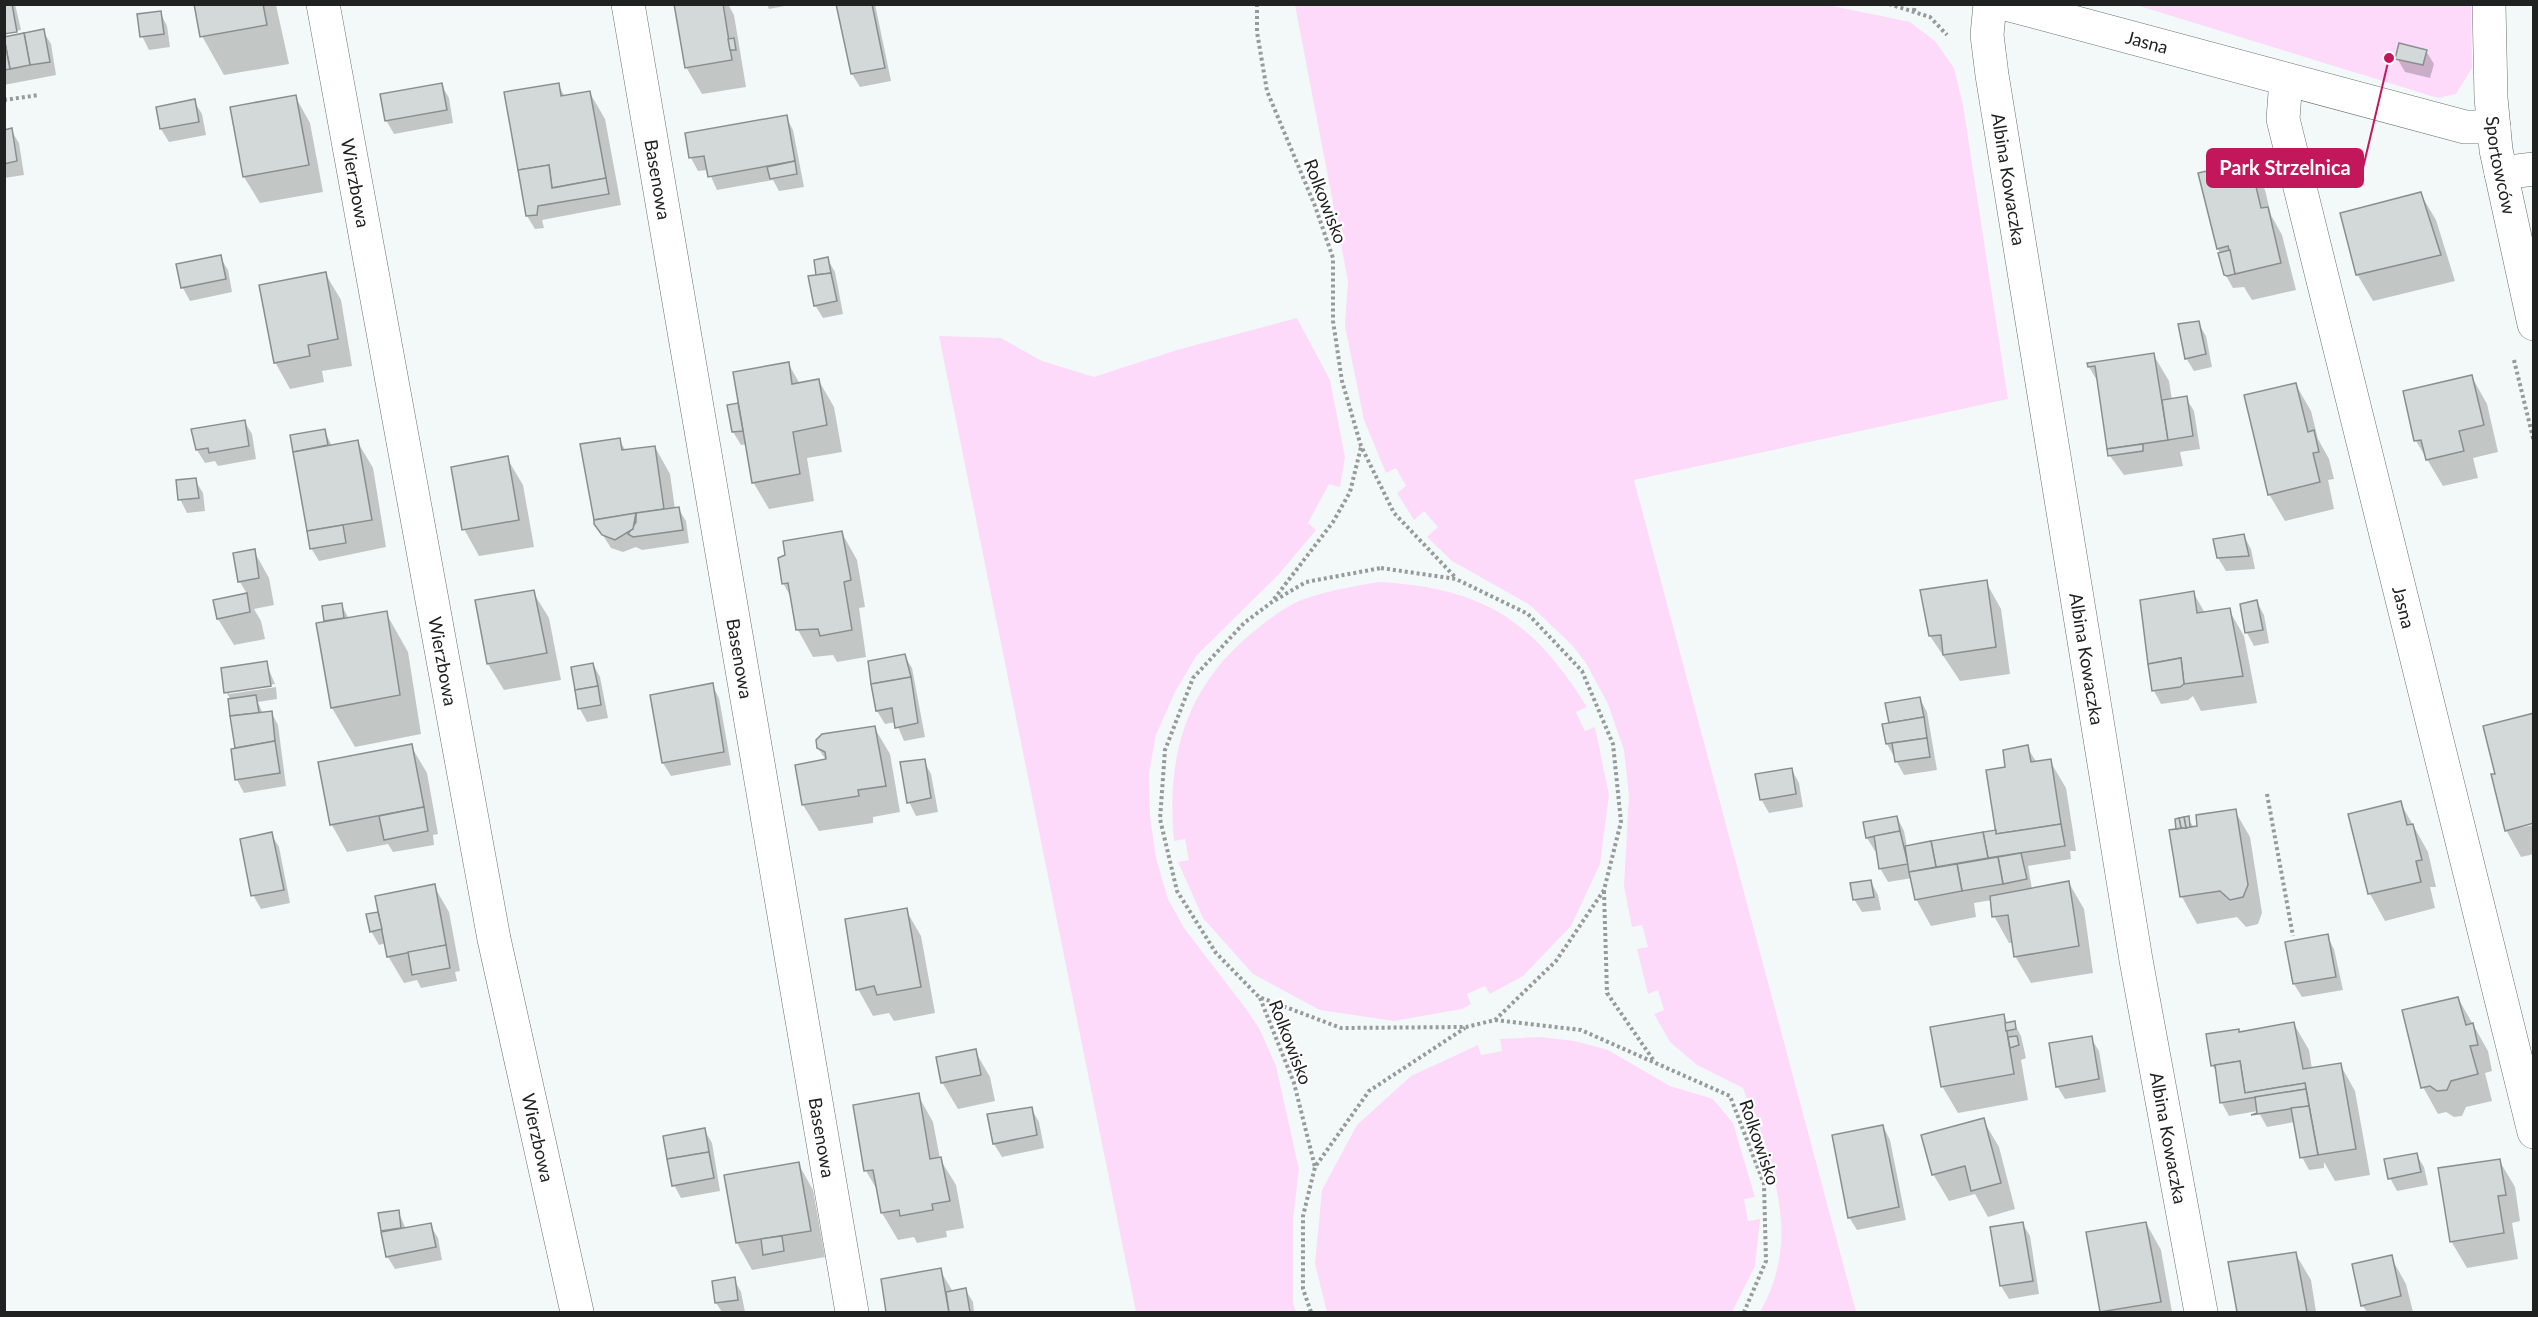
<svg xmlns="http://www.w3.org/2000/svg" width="2538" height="1317" font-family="Lato,sans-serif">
<rect width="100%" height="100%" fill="#f3f9f8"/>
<g fill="#fddaf9">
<path d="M 1295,5 L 1828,5 L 1910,22 L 1935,41 L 1954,68 L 1963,105 L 2008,399 L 1634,480 L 1856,1312 L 1760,1312 C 1804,1235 1771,1163 1743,1088 L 1697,1065 L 1670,1042 L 1654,1014 L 1664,1010 L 1658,990 L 1648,994 L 1637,949 L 1648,947 L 1642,925 L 1632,927 L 1624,886 L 1629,795 L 1624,750 L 1608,704 L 1586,663 L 1572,645 L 1530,605 L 1452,561 L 1427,537 L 1438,527 L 1424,511 L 1414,520 L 1397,493 L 1406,486 L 1396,468 L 1386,473 L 1364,420 L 1345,326 L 1348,281 Z"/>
<polygon points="2136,5 2471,5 2472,68 2456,94 2438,98"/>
<polygon points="1297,318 1330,380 1345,457 1340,487 1329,484 1308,523 1316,530 1279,574 1197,655 1175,692 1156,735 1149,773 1150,816 1156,858 1168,899 1184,928 1247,1010 1260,1030 1276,1066 1299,1169 1293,1219 1293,1303 1296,1312 1136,1312 939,336 1001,338 1042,361 1094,377 1177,350"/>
<path d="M 1379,582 C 1483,588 1532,619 1587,707 L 1576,712 L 1585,731 L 1595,727 L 1609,795 L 1600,864 L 1571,926 L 1523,976 L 1490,994 L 1485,986 L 1467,994 L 1471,1004 L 1462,1009 L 1394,1021 L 1320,1010 L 1253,974 L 1203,918 L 1178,862 L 1189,860 L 1185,839 L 1174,841 C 1166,757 1185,688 1253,632 C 1269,619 1287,605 1307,598 C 1331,590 1355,586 1379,582 Z"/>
<polygon points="1541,1037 1575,1041 1608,1050 1670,1086 1713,1099 1733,1123 1755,1197 1744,1199 1748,1221 1760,1219 1755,1266 1732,1312 1327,1312 1315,1264 1322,1190 1357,1125 1411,1076 1478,1045 1481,1055 1502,1051 1500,1039"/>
</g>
<g fill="#0003">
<polygon points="4,4 15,4 21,30 4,33"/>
<polygon points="196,4 279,4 276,5 289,64 224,75 202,36"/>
<polygon points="675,4 728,4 734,15 746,87 702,94 686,67"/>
<polygon points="767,4 790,4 790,5 769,9"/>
<polygon points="838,4 875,4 891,81 860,87 852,74"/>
<polygon points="160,12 167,26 170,47 149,50 142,36"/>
<polygon points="43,31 51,44 56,75 4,85 4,36"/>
<polygon points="2426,51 2434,64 2430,78 2405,72 2397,58"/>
<polygon points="441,84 449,98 453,123 394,134 386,120"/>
<polygon points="558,84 565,97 590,93 605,119 621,205 542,220 544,228 535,229 527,216"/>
<polygon points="295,96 310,123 323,192 260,203 244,177"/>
<polygon points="194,101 202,114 206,135 169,142 161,129"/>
<polygon points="786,117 793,130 804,187 779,191 773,180 717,190 708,170 698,171 691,158 686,134"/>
<polygon points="11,130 19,143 24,175 4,178 4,131"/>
<polygon points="2249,163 2265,190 2271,215 2282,235 2296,290 2252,300 2244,287 2233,288 2225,274 2218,248"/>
<polygon points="2420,193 2436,220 2455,281 2373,301 2357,274"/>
<polygon points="220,257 228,270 232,292 190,301 183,288 178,265"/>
<polygon points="827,258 835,272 843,314 823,318 815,305 818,276"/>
<polygon points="325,273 341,300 352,366 322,371 324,382 290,389 275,362"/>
<polygon points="2198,323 2206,336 2212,367 2194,371 2186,358"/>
<polygon points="2153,354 2169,381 2172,400 2186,398 2194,411 2200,449 2180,452 2183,466 2124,475 2110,456 2099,384 2089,367"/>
<polygon points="788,363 800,384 819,381 834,407 842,452 807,458 814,501 769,509 753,482 747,444 741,445 733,432 738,405 741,410"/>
<polygon points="2472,377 2487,404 2498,452 2473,458 2478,478 2443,486 2416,441 2404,392"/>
<polygon points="2296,385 2311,411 2318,439 2329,459 2334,479 2328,480 2334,509 2285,521 2269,494"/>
<polygon points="244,421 252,434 256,459 218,466 215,461 205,463 197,450"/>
<polygon points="324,430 332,446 357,441 373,468 386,547 319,561 311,548 294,452"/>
<polygon points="619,440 626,451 655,447 670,474 675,509 678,508 686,521 689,543 642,550 636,547 623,552 611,548 604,537 596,523"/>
<polygon points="507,458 523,485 534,547 479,556 464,529"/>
<polygon points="195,480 203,493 205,511 187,513 180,499"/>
<polygon points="842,533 857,560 865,607 859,608 866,657 837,662 833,655 813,657 798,630 792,599 783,583"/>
<polygon points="2244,536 2251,549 2255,569 2226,571 2218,558"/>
<polygon points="254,551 269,578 274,605 254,609 261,621 265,639 234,645 218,619 247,594 240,582 235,554"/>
<polygon points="1986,582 2001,609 2010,674 1960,681 1930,636"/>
<polygon points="533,592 549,618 561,680 504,690 488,664"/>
<polygon points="2193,592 2205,613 2229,610 2244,636 2257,703 2201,711 2193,696 2188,700 2161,704 2154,691"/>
<polygon points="2257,602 2264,615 2269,643 2254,646 2247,633 2241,605"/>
<polygon points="341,604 349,619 386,613 408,652 421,734 355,747 332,708 318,624 326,623 323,607"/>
<polygon points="904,655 912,668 925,737 904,741 896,722 885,724 877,711 870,662"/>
<polygon points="266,663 275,684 229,690 229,694 276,687 277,699 258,702 263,714 271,712 278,725 286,786 244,793 237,780 231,700 226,692"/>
<polygon points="593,664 600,677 608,718 587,722 580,709"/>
<polygon points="712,685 719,698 731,765 671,776 663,763"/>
<polygon points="1920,699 1927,712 1937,770 1904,775 1887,744 1884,725 1890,725"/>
<polygon points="874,727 890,754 900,812 873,817 873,823 819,831 803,805 826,760 818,748"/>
<polygon points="411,746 427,773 438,834 433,835 434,845 393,852 388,844 347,852 332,825 320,764"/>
<polygon points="2027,747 2037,763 2050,761 2066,788 2076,851 2070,851 2071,859 2028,866 2032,889 2069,883 2084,909 2093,973 2031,983 2015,956 2013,943 2009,943 1994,916 1992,900 1974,903 1976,917 1931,926 1916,899 1912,878 1888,882 1880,868 1878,850 1875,851 1867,838 1897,817 1904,831 1907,847 1997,831 2007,768"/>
<polygon points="924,761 931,774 938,812 916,816 909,802"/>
<polygon points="1792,770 1799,783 1803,807 1769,813 1761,799"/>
<polygon points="2400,802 2428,852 2436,887 2430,887 2435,908 2385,921 2370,894 2350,815"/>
<polygon points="2235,811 2250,837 2262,913 2258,924 2246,927 2237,917 2197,924 2182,897 2171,831 2178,830 2176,820 2188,818 2194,828"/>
<polygon points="2534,825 2534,854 2521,857 2506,830"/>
<polygon points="271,834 279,847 290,903 261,909 253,895"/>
<polygon points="1871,882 1878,895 1881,910 1862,912 1854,899"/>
<polygon points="434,886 449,912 460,971 455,972 457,981 421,988 417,980 404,983 388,956 386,943 379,945 371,931 368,915 380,913"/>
<polygon points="906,910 921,936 935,1013 894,1021 889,1013 873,1016 858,989"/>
<polygon points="2327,936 2334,949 2343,990 2302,997 2294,984 2287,943"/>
<polygon points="2458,998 2488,1051 2492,1071 2485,1073 2492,1101 2466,1107 2462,1116 2454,1117 2446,1112 2438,1114 2423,1087"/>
<polygon points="2003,1015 2008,1024 2014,1023 2021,1036 2026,1058 2021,1060 2028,1100 1958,1113 1942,1086"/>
<polygon points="2294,1024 2309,1050 2312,1069 2340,1064 2355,1091 2370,1175 2335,1181 2324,1162 2324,1168 2309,1170 2302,1157 2295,1122 2267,1127 2258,1111 2229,1116 2222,1103 2218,1074 2212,1065 2240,1033"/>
<polygon points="2091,1038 2099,1051 2106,1092 2065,1099 2057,1086"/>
<polygon points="975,1051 990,1077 995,1101 958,1109 942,1082"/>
<polygon points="918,1095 933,1122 940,1159 956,1185 964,1228 946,1231 947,1237 917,1243 914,1237 898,1240 882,1213 879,1193 866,1171"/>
<polygon points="1031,1108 1039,1122 1044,1148 1002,1157 994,1144 989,1116"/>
<polygon points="1983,1120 1999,1147 2015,1209 1988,1217 1975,1194 1949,1201 1933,1174"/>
<polygon points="1883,1126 1890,1140 1906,1220 1857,1230 1849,1217"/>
<polygon points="704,1129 712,1143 720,1191 681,1198 674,1185"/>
<polygon points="2416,1154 2424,1167 2428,1185 2397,1191 2390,1178"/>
<polygon points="2499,1160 2515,1187 2520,1221 2512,1223 2518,1259 2467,1268 2451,1241"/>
<polygon points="798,1163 813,1190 825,1257 752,1270 737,1243"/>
<polygon points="398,1211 406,1229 430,1225 438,1238 442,1260 395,1269 387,1256 382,1230"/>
<polygon points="2022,1223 2030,1236 2039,1294 2009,1299 2001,1286"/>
<polygon points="2146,1223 2161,1250 2172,1312 2102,1312 2088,1233"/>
<polygon points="2295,1253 2311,1280 2316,1312 2238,1312 2230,1263"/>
<polygon points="2391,1257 2406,1284 2413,1312 2367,1312 2362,1305"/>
<polygon points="940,1270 953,1292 965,1289 973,1302 974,1312 888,1312 883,1280"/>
<polygon points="734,1279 741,1292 745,1312 722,1312 716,1303 713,1282"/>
</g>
<g fill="#d3d9d8" stroke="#898f8e" stroke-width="1.5">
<polygon points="4,4 12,4 17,32 4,34"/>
<polygon points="194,4 263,4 267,25 200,37"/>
<polygon points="674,4 723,4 732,60 685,68"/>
<polygon points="836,4 872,4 885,68 851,74"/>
<polygon points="161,11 164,34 140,37 137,14"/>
<polygon points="44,29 50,62 30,65 24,33"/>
<polygon points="24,33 30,65 10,69 4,37"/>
<polygon points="4,38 10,69 4,70"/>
<polygon points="734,38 736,50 730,50 728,39"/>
<polygon points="2399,43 2427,50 2423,65 2395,59"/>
<polygon points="442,83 447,110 385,121 380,94"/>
<polygon points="559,83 561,96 590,91 606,178 552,188 549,165 518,170 504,92"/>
<polygon points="296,95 309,165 243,177 230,107"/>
<polygon points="195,99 199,122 160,129 156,107"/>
<polygon points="787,115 795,161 708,177 704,156 689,158 685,133"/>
<polygon points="12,128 17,161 4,164 4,130"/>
<polygon points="795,161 797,174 770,179 767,167"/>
<polygon points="2250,161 2261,208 2268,207 2281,263 2235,274 2228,246 2217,249 2198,173"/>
<polygon points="549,165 552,188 606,178 609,194 538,206 537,215 526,216 518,170"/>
<polygon points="2421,192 2441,255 2356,275 2340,213"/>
<polygon points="2230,250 2235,274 2227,276 2224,275 2218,253"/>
<polygon points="221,255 226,279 181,288 176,264"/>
<polygon points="828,257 831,273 816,275 814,260"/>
<polygon points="326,272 338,339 308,345 310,356 274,363 259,285"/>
<polygon points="831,273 837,301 814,306 808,276"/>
<polygon points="2199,321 2206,354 2185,359 2178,324"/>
<polygon points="2154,353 2168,440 2107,449 2095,366 2088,367 2087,363"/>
<polygon points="789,362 792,384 819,379 827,425 793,432 800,474 752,483 733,372"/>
<polygon points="2472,375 2484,425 2459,431 2464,451 2426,460 2421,440 2414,441 2403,391"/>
<polygon points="2296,383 2308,432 2314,430 2319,452 2313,453 2320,482 2268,495 2244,395"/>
<polygon points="2187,396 2193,436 2168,440 2162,400"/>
<polygon points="738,403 743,431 732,432 727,405"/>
<polygon points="245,420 249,446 209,453 208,448 196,450 191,429"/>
<polygon points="325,429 328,445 293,452 290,435"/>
<polygon points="620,438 622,450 655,446 664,509 594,520 580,444"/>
<polygon points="358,440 372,520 307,531 293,452"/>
<polygon points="2143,444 2143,451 2108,456 2107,449"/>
<polygon points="508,456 519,520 462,530 451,467"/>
<polygon points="196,478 199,498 178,500 176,480"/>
<polygon points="679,507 683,530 633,537 628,534 636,522 636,513"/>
<polygon points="636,513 633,529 615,540 602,535 594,524 594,520"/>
<polygon points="343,525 346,543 310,549 307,531"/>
<polygon points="842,531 851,580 844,582 852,630 820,636 818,629 796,630 788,583 782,584 778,558 785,555 783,541"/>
<polygon points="2244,534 2249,556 2217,558 2213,539"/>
<polygon points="255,549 259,578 238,582 233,553"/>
<polygon points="1987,580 1996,647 1943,655 1941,635 1929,636 1920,590"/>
<polygon points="534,590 547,653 487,664 475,600"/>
<polygon points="2194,591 2197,613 2230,608 2243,676 2184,684 2181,658 2148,664 2140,600"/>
<polygon points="247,593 250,612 217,619 213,600"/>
<polygon points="2257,600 2263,630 2245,633 2240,604"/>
<polygon points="342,603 344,618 324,621 322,606"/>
<polygon points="387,611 400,695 331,708 316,623"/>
<polygon points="905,654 911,677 871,684 868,661"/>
<polygon points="2181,658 2184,684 2180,687 2152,691 2148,664"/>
<polygon points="267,661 271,686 224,693 221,668"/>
<polygon points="593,663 598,686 575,690 571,667"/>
<polygon points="911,677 918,723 895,728 892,708 876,711 871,684"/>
<polygon points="713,683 724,752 662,763 650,695"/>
<polygon points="598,686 601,705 578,709 575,690"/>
<polygon points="256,695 259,713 230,716 228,699"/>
<polygon points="1920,697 1924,717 1889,723 1885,703"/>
<polygon points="272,711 275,741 235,748 230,716"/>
<polygon points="2534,713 2534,823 2505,831 2491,774 2495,774 2483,726"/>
<polygon points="1924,717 1927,738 1886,744 1882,724"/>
<polygon points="875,726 886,786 858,790 859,796 802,805 795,765 826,759 825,752 817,748 816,740 822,734"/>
<polygon points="1927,738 1930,757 1895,762 1892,743"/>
<polygon points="275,741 280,773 235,780 231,749"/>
<polygon points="412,744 424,807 330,825 318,762"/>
<polygon points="2028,745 2031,762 2051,759 2061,824 1996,834 1986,770 2005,767 2003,750"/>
<polygon points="925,759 931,798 907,803 900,762"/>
<polygon points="1792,768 1796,794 1760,800 1755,774"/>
<polygon points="2401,801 2407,825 2413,824 2422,860 2416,861 2421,882 2368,894 2348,814"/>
<polygon points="424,807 428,831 384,840 379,816"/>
<polygon points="2236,809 2248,885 2243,897 2230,900 2220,891 2180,897 2169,830 2197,826 2196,815"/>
<polygon points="1897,816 1900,831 1866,838 1863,822"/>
<polygon points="2189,816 2190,827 2186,828 2184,817"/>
<polygon points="2184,817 2186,828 2181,828 2179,818"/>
<polygon points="2179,818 2181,828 2176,829 2175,819"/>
<polygon points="2061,824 2065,846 1988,858 1983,832 1996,830 1996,834"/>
<polygon points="1900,831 1908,864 1879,869 1874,836"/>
<polygon points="272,832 284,890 251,896 240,839"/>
<polygon points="1983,832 1988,858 1936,867 1931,841"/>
<polygon points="1931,841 1936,867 1909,872 1905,846"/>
<polygon points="2021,853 2027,879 2003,884 1998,857"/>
<polygon points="1998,857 2003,884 1962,891 1957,864"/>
<polygon points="1957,864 1962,891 1915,900 1909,872"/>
<polygon points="1871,880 1874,897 1853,900 1850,883"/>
<polygon points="2069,881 2079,946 2014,957 2008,915 1992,917 1990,896"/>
<polygon points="435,884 446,945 387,957 375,896"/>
<polygon points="907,908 921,987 877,995 874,986 856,990 845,919"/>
<polygon points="378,912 382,929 370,932 366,914"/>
<polygon points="2328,934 2336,977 2293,984 2285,942"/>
<polygon points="446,945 450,968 412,975 408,952"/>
<polygon points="2458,997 2466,1025 2473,1023 2478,1045 2470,1046 2478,1074 2451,1081 2447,1090 2437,1091 2430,1086 2421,1088 2402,1010"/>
<polygon points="2004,1014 2014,1074 1941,1087 1930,1027"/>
<polygon points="2015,1021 2016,1029 2006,1031 2005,1023"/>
<polygon points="2294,1022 2303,1069 2341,1063 2356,1149 2318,1155 2305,1083 2245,1093 2240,1061 2211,1066 2206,1034 2239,1029 2239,1032"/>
<polygon points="2017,1036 2019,1045 2010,1048 2008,1037"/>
<polygon points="2092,1036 2099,1079 2056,1087 2049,1043"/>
<polygon points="976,1049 981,1075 941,1083 936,1057"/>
<polygon points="2240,1061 2245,1093 2305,1083 2306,1089 2220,1103 2215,1065"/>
<polygon points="2306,1089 2309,1106 2251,1115 2257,1113 2255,1097"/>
<polygon points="919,1093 930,1159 941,1157 950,1201 932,1204 933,1210 900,1216 899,1210 881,1213 873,1170 864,1171 853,1105"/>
<polygon points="2309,1106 2318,1155 2300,1158 2291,1108"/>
<polygon points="1032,1107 1037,1135 993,1144 987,1114"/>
<polygon points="1984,1118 2001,1183 1971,1191 1965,1166 1932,1175 1921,1135"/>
<polygon points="1883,1125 1899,1207 1848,1218 1832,1135"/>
<polygon points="705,1128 709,1152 667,1159 663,1136"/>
<polygon points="709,1152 714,1178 672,1186 667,1159"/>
<polygon points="2417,1153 2421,1172 2388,1179 2384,1159"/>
<polygon points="2500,1159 2506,1195 2498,1196 2504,1233 2450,1242 2438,1168"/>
<polygon points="799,1162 811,1231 736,1243 724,1175"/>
<polygon points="399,1210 401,1228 381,1231 378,1213"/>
<polygon points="2023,1222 2033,1281 2000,1286 1990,1227"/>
<polygon points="2146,1222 2161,1302 2100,1312 2086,1232"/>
<polygon points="431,1223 436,1247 386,1257 381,1232"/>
<polygon points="782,1236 784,1251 763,1255 761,1239"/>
<polygon points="2296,1252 2307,1312 2237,1312 2228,1262"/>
<polygon points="2392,1255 2401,1296 2361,1306 2352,1264"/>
<polygon points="941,1268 949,1312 886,1312 881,1279"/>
<polygon points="735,1277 738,1300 715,1303 712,1281"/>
<polygon points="966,1288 970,1312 949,1312 946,1292"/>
</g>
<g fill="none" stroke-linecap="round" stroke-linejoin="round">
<defs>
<g id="minor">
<path id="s1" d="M 323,4 L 494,939 L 577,1312"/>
<path id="s2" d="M 628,4 L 852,1312"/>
<path id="s3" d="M 1990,4 L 1987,35 L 1992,75 L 2136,960 L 2201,1312"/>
<path id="s4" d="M 2006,4 L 2465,127 L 2494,127"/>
<path id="s5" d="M 2489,4 L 2491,98 L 2496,150 L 2534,324"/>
<path id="s6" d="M 2286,80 L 2283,119 L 2534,1132"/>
<polyline points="2501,173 2534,169"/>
</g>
</defs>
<use href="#minor" stroke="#6b706f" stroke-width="34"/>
<g stroke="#969b9a" stroke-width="4" stroke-dasharray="3 3" stroke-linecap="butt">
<polyline points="1257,4 1257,32 1267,91 1315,206 1333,258 1333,321 1342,381 1361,446 1394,513 1456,578"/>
<polyline points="1889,4 1930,17 1947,35"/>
<polyline points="1914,11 1915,4"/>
<polyline points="4,100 39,95"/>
<polyline points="2514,360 2534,442"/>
<polygon points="1381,568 1456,579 1528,614 1582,671 1613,744 1621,822 1604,890 1556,961 1495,1020 1466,1027 1341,1028 1259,997 1216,953 1177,891 1160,819 1165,750 1193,678 1244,623 1272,602 1306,582"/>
<polyline points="1274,599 1333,522 1350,492 1361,447"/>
<polyline points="2267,794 2293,936"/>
<polyline points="1604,891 1607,993 1654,1061"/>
<polyline points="1260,998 1294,1083 1315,1167"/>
<polyline points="1495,1020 1581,1030 1730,1096 1764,1184 1766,1261 1744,1312"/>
<polyline points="1311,1312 1303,1289 1303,1216 1315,1167 1369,1091 1465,1028"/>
</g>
<use href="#minor" stroke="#fff" stroke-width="33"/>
</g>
<g text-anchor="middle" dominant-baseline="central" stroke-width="4.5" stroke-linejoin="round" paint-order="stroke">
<g font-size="18" fill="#202221" stroke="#fff">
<text stroke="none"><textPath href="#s4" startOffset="146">Jasna</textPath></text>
<text stroke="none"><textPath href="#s5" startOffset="162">Sportowców</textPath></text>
<text stroke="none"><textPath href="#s2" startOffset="178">Basenowa</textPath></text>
<text stroke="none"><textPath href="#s3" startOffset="177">Albina Kowaczka</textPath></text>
<text stroke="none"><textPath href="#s1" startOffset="182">Wierzbowa</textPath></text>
<text transform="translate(1326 201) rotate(69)">Rolkowisko</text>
<text stroke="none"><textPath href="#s6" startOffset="542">Jasna</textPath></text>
<text stroke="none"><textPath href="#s2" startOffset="664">Basenowa</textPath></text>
<text stroke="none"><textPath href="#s3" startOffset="663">Albina Kowaczka</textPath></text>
<text stroke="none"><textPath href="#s1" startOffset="668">Wierzbowa</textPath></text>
<text transform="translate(1291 1042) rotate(69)">Rolkowisko</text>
<text stroke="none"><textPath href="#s1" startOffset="1154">Wierzbowa</textPath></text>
<text stroke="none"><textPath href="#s2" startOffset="1150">Basenowa</textPath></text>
<text stroke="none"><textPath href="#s3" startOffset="1149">Albina Kowaczka</textPath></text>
<text transform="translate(1760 1142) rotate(71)">Rolkowisko</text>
</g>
</g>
<path fill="none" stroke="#c2185b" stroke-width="2" d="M2389 58L2363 168"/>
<circle fill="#c2185b" stroke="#fff" stroke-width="2" cx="2389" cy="58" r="6"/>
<rect fill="#c2185b" stroke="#c2185b" stroke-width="2" x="2207" y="149" width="156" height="38" rx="6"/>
<g font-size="20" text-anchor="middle" font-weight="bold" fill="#fff">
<text x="2285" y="175">Park Strzelnica</text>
</g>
<rect width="2538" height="1317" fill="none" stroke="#202221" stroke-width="12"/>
</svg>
